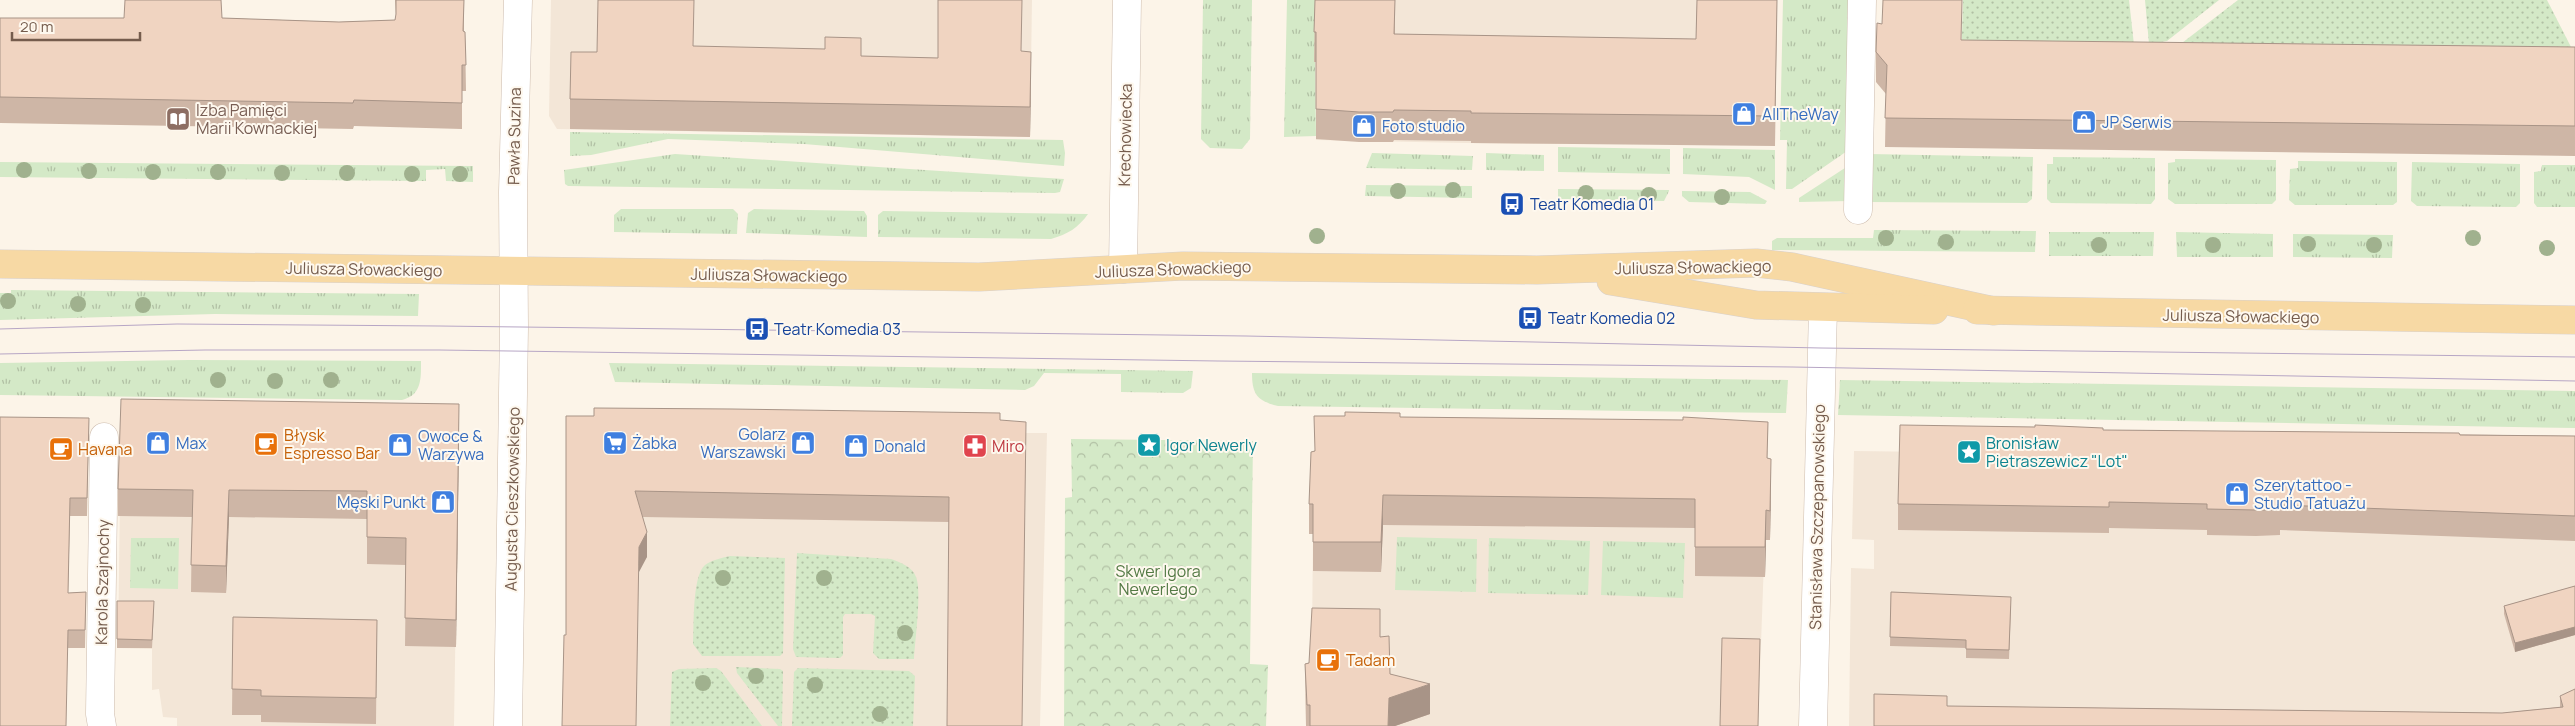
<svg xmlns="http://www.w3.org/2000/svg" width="2575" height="726" font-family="Manrope,sans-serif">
<defs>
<pattern id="grass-tufts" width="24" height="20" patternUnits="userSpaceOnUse" patternTransform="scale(1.25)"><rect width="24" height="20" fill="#d4e9c7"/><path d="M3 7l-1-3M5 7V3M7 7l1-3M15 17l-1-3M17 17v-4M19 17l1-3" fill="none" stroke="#b1c0a4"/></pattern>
<pattern id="park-crowns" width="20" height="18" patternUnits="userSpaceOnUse" patternTransform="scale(1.25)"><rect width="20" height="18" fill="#d4e9c7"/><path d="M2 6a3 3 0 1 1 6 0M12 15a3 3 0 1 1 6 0" fill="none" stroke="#b1c0a4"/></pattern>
<pattern id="garden-dots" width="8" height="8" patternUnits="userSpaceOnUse" patternTransform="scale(1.25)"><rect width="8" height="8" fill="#d4e9c7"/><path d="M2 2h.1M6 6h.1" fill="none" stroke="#b1c0a4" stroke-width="1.8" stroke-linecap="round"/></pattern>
</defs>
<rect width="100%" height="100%" fill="#fcf4e8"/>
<g fill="#f3e6d7">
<polygon points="551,0 1032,0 1030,137 557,129 549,116"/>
<polygon points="1317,0 1777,0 1775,143 1516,144 1316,140 1316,62 1314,62"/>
<polygon points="121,426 458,474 454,726 177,726 177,718 163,717 159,689 152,690 152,649 118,648"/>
<polygon points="566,433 1047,433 1040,726 563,726 566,660"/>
<polygon points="1737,450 1768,451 1758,726 1306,726 1305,694 1309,693 1312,638 1313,534"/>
<polygon points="1854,451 2575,460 2575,726 1849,726 1851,568 1874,569 1874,540 1852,539"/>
</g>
<g fill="url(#grass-tufts)">
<polygon points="1203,0 1252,0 1250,139 1242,149 1210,148 1201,139"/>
<polygon points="1287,0 1317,0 1315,62 1316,136 1284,137"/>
<polygon points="1783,0 1853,0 1850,149 1792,189 1786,189 1787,140 1780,140"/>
<polygon points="570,132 1063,140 1065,153 1064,166 804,144 668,139 591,155 570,156"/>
<polygon points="1558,147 1670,149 1670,174 1558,172"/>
<polygon points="1683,148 1775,150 1775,190 1749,177 1683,174"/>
<polygon points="1372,153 1473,156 1472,170 1366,168"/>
<polygon points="1486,153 1544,155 1544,171 1486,170"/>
<polygon points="675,154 1064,179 1060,192 1055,193 568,186 565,184 564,170"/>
<polygon points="1869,154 2033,157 2032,199 2027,203 1868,202"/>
<polygon points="2053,157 2155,158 2155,199 2151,204 2051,203 2047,199 2047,164 2053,164"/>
<polygon points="2175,159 2276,160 2276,200 2272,204 2175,204 2168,199 2168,163 2175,162"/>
<polygon points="2298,161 2397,162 2397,202 2393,205 2295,205 2289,200 2290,169 2298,168"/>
<polygon points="0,162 473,166 473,182 446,181 445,169 426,170 426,181 0,177"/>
<polygon points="2412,162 2520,164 2520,203 2516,207 2417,206 2411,201"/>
<polygon points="1851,164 1850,201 1799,202 1799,198"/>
<polygon points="2542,165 2575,165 2575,207 2537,207 2534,203 2534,172 2541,171"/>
<polygon points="1366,185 1472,186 1472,198 1365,196"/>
<polygon points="1558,189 1669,190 1669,191 1664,201 1558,199"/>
<polygon points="1682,191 1750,192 1767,201 1765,204 1689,202 1682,196"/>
<polygon points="621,209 733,209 738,214 737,234 614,232 614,215"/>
<polygon points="754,209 864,211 867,216 867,237 746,233 748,213"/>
<path d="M 883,211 L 1088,214 C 1078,228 1068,234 1051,239 L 878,237 L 878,215 Z"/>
<polygon points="1874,230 2036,231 2035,252 1772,250 1772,241 1777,238 1873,238"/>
<polygon points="2049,232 2154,232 2153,256 2049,256"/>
<polygon points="2176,232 2273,234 2273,257 2177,257"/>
<polygon points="2293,234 2393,235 2392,258 2293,257"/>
<polygon points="11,290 419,294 418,316 215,314 0,320 0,293 11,293"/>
<path d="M 189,360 L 421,361 C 421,379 422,395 402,400 L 0,395 L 0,363 Z"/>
<polygon points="609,363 1193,371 1191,388 1183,393 1121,392 1121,374 1044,373 1034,386 1025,390 615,382"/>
<path d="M 1252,373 L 1788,380 L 1786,413 L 1278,406 C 1257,401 1252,394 1252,373 Z"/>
<polygon points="1840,380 2575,391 2575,428 1838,415"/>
<polygon points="1397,537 1477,539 1476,592 1395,590"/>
<polygon points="131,538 179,538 178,589 130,588"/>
<polygon points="1489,538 1590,541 1588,595 1488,593"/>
<polygon points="1603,541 1685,543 1683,598 1601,595"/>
</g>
<polygon fill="url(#park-crowns)" points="1071,439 1253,441 1250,664 1268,665 1266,726 1064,726 1065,498 1072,497"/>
<g fill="url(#garden-dots)">
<polygon points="1963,0 2129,0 2137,72 1961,70"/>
<polygon points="2145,0 2219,0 2167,41 2149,44"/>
<polygon points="2238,0 2547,0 2572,49 2165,56"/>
<path d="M 797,553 L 891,559 C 900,562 913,567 916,577 C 922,591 915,641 914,659 L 879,659 L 873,653 L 875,616 L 871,614 L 845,614 L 843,617 L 843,655 L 840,658 L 796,657 L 793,649 Z"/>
<path d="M 730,556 L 785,558 L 783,653 L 780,656 L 702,656 L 693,644 C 694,627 692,576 705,565 C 712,560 721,558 730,556 Z"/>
<polygon points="736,667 780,669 783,671 782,726 778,726 737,673"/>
<polygon points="716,668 721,671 762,726 670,726 672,672 679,669"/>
<polygon points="798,668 909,671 915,676 913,726 792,726 794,672"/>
</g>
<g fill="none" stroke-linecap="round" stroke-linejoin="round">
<defs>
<g id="minor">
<polyline points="1858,210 1862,0"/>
<polyline points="1123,269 1127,0"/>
<polyline points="102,726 100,714 104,437"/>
<polyline points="508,726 514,327 513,192 518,0"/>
<polyline points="1813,726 1823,308"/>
</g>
<g id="major">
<polyline points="0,264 979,277 1183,266 1537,270 1756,263 1792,267 1994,311"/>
<polyline points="1611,281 1756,305 1934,310"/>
<polyline points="1977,310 2575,320"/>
</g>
</defs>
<use href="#minor" stroke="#cdbcae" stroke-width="29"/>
<use href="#major" stroke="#d8d1cd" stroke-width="29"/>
<use href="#minor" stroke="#fff" stroke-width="28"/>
<use href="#major" stroke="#f7d9a4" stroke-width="28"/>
<g stroke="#b7a6c5" stroke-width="1">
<polyline points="0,329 177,324 439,326 1246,336 1821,348 2575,357"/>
<polyline points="0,354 205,350 439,350 1218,361 1792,367 2575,381"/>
</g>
</g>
<g fill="#a0b18e">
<circle cx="24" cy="170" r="8"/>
<circle cx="89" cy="171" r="8"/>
<circle cx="153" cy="172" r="8"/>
<circle cx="218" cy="172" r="8"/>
<circle cx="282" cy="173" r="8"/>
<circle cx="347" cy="173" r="8"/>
<circle cx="412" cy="174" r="8"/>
<circle cx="460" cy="174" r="8"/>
<circle cx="1453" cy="190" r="8"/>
<circle cx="1398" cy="191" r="8"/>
<circle cx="1586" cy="193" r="8"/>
<circle cx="1649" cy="195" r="8"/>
<circle cx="1722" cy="197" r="8"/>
<circle cx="1317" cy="236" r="8"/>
<circle cx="1886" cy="238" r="8"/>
<circle cx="2473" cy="238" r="8"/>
<circle cx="1946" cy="242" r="8"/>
<circle cx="2308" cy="244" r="8"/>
<circle cx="2099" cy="245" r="8"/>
<circle cx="2213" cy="245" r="8"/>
<circle cx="2374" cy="245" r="8"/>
<circle cx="2547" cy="248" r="8"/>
<circle cx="8" cy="301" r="8"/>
<circle cx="78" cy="304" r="8"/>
<circle cx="143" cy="305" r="8"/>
<circle cx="218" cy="380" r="8"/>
<circle cx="331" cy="380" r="8"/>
<circle cx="275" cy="381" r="8"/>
<circle cx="723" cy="578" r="8"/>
<circle cx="824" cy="578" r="8"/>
<circle cx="905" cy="633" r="8"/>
<circle cx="756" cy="676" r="8"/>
<circle cx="703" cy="683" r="8"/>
<circle cx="815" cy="685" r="8"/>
<circle cx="880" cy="714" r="8"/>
</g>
<g fill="#ceb6a6">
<polygon points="395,0 464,0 464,31 465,32 466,91 462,91 462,129 354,126 353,129 0,123 0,18 222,18 339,22 395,20 396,16"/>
<polygon points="1315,0 1395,0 1395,34 1696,39 1697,0 1777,0 1775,146 1471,143 1471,141 1394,140 1393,142 1359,142 1316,139 1316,62 1314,62"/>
<polygon points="1882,24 1962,40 2575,47 2575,156 1885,147 1886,94 1876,82 1876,52"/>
<polygon points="693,46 861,56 938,58 1022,51 1031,81 1030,137 570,129 570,99 597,52"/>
<polygon points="1000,413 949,522 643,517 647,557 566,635 594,416"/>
<polygon points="1400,417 1768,422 1767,459 1771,488 1770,540 1766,540 1765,577 1695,576 1695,528 1383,525 1381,572 1313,571 1313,534 1309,534 1309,504 1314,451"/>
<polygon points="89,418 87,516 70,516 68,593 86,592 85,648 68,648 0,726"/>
<polygon points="2103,430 2575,436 2575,541 2280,530 2280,535 2256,536 2207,535 2207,530 2109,528 2109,533 1898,530 1898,504"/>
<polygon points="459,431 456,647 405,646 406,565 367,564 367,519 229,517 226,593 191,592 192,517 118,516 118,489"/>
<polygon points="2575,586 2575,635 2515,652 2504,614 2504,606"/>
<polygon points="1891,592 2011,606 2009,659 1966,658 1966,648 1890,646"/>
<polygon points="117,601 154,610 152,648 117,648"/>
<polygon points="233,617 377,620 376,724 261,722 261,715 232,715"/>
<polygon points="1380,637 1390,674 1430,714 1395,726 1306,726 1305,664"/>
<polygon points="2560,696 2575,726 1947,706 2502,713 2560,707"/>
</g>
<g fill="#a89487">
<polygon points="1031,52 1031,81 1030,137 1030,107"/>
<polygon points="459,404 459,431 456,647 456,620"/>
<polygon points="1771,459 1771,488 1770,540 1770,511"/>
<polygon points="229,490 229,517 226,593 226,566"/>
<polygon points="1383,495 1383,525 1381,572 1381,542"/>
<polygon points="1766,510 1766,540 1765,577 1765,547"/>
<polygon points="647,532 647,557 639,572 639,547"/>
<polygon points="2575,627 2575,635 2515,652 2515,643"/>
<polygon points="1430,684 1430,714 1395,726 1388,726 1389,698"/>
</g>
<g fill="#f0d4c1" stroke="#a89487">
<polygon points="125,0 221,0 222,18 339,22 395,20 396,14 396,0 464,0 463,31 465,32 466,65 462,65 462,103 354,100 353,103 0,97 0,18 124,18"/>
<polygon points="598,0 694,0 693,46 825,49 825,37 861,38 861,56 938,58 938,0 1022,0 1021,51 1031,52 1030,107 570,99 571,52 597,52"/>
<polygon points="1315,0 1395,0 1394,34 1696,39 1697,0 1777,0 1775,116 1471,113 1471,111 1394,110 1393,112 1359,112 1316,109 1316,32 1314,32"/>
<polygon points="1883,0 1962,0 1961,40 2575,47 2575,126 1885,118 1887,65 1876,52 1877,23 1882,24"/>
<polygon points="121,399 459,404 456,620 405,618 406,538 367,537 367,491 229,490 226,566 191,565 193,490 118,489"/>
<polygon points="594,408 732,409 1000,413 1000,420 1026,422 1022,726 947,726 949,497 635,491 647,532 639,547 636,726 562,726 564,635 566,635 566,416 594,416"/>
<polygon points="1345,412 1400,413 1400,417 1683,420 1683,417 1768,422 1767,458 1771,459 1770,511 1766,510 1765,547 1695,547 1695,499 1383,495 1381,542 1313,542 1313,504 1309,504 1311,452 1315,451 1314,416 1345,416"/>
<polygon points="0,417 89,418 87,498 70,498 68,593 86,592 85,630 68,630 66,726 0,726"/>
<polygon points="1900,425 2035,427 2035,425 2103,428 2103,430 2459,433 2460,435 2575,436 2575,516 2280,505 2280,510 2256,510 2207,509 2207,504 2109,502 2109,507 1898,504"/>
<polygon points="2575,586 2575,627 2515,643 2504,606"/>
<polygon points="1891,592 2011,597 2009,650 1966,649 1966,640 1890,637"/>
<polygon points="117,601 154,601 152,640 117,639"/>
<polygon points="1312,608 1380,609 1380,637 1389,636 1390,674 1430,684 1389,698 1388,726 1310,726 1310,705 1307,705 1305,664 1309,663"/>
<polygon points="233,617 377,620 376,698 261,696 261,690 232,689"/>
<polygon points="1722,638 1760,639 1758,726 1720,726"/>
<polygon points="2575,689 2575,726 1874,726 1874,694 1947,696 1947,706 2502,713 2563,707 2560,696"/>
</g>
<defs>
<symbol id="shop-square" viewBox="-11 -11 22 22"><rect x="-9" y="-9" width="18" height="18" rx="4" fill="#3f7fe0" stroke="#fef8ee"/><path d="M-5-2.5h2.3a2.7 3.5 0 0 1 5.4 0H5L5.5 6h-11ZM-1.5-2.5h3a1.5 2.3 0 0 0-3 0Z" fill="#fff"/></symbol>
<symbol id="library-square" viewBox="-11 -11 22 22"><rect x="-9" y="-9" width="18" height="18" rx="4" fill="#8d6e63" stroke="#fef8ee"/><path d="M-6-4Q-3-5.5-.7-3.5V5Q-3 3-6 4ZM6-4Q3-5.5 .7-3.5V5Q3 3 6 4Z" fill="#fff"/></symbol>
<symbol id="bus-square" viewBox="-11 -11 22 22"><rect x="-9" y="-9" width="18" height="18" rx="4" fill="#1a4fb4" stroke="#fef8ee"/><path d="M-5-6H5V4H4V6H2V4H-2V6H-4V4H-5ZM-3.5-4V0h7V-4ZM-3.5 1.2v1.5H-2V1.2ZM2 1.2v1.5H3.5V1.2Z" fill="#fff"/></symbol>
<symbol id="supermarket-square" viewBox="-11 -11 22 22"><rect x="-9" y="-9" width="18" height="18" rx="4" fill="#3f7fe0" stroke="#fef8ee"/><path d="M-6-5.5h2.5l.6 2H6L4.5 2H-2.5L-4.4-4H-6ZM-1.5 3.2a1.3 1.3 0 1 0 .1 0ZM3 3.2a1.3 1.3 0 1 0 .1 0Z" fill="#fff"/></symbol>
<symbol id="cafe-square" viewBox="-11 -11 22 22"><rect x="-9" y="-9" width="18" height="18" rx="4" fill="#e8710a" stroke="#fef8ee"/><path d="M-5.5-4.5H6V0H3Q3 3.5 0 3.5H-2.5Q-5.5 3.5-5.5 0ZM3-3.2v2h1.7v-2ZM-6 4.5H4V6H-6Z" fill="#fff"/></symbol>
<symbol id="sight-square" viewBox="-11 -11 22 22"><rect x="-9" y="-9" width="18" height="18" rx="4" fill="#0f9aa8" stroke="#fef8ee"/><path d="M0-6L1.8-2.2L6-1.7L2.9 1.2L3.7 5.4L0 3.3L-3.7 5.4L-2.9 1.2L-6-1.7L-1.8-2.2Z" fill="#fff"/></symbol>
<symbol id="pharmacy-square" viewBox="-11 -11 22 22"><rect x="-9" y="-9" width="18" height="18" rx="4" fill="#e0444e" stroke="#fef8ee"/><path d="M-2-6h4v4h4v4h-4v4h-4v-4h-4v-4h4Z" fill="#fff"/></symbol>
</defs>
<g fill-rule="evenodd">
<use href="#shop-square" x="1730" y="100" width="28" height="28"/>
<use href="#library-square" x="164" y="105" width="28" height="28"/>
<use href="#shop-square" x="2070" y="108" width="28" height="28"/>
<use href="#shop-square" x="1350" y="112" width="28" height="28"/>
<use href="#bus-square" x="1498" y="190" width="28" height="28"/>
<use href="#bus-square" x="1516" y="304" width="28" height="28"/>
<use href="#bus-square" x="743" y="315" width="28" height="28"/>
<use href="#shop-square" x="144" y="429" width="28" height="28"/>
<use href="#supermarket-square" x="601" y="429" width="28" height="28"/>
<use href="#shop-square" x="789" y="429" width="28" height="28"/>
<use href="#cafe-square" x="252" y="430" width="28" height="28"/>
<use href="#shop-square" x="386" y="431" width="28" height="28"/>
<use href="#sight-square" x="1135" y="431" width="28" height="28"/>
<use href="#shop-square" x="842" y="432" width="28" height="28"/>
<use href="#pharmacy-square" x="961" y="432" width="28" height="28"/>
<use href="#cafe-square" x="47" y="435" width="28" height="28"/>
<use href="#sight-square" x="1955" y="438" width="28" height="28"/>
<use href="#shop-square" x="2223" y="480" width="28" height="28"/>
<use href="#shop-square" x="429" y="488" width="28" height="28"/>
<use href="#cafe-square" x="1314" y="646" width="28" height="28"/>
</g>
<g text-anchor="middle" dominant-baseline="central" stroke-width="4" stroke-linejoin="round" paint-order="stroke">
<g font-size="16" fill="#785e54" stroke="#fef8ee" text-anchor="start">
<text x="196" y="110">Izba Pamięci<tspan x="196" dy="18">Marii Kownackiej</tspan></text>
</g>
<g font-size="16" fill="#366cbe" stroke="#fef8ee" text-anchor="start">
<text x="1762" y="114">AllTheWay</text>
<text x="2102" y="122">JP Serwis</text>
<text x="1382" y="126">Foto studio</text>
<text x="786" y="434" text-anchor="end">Golarz<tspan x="786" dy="18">Warszawski</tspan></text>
<text x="418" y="436">Owoce &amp;<tspan x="418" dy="18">Warzywa</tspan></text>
<text x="176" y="443">Max</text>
<text x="632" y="443">Żabka</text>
<text x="874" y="446">Donald</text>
<text x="2254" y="485">Szerytattoo -<tspan x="2254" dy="18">Studio Tatuażu</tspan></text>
<text x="426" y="502" text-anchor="end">Męski Punkt</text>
</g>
<g font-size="16" fill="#755c4d" stroke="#fef8ee">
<text transform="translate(1125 135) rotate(-89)">Krechowiecka</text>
<text transform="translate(514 136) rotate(-89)">Pawła Suzina</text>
<text transform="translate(1693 267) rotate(-1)">Juliusza Słowackiego</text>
<text transform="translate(364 269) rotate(1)">Juliusza Słowackiego</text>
<text transform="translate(1173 269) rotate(-2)">Juliusza Słowackiego</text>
<text transform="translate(769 275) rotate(1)">Juliusza Słowackiego</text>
<text transform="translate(2241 316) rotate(1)">Juliusza Słowackiego</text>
<text transform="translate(512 499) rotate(-89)">Augusta Cieszkowskiego</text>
<text transform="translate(1817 517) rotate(-89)">Stanisława Szczepanowskiego</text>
<text transform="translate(102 582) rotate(-89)">Karola Szajnochy</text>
</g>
<g font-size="16" fill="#164399" stroke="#fef8ee" text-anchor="start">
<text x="1530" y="204">Teatr Komedia 01</text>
<text x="1548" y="318">Teatr Komedia 02</text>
<text x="774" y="329">Teatr Komedia 03</text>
</g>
<g font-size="16" fill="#c56008" stroke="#fef8ee" text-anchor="start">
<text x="284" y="435">Błysk<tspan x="284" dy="18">Espresso Bar</tspan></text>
<text x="78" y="449">Havana</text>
<text x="1346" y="660">Tadam</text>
</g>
<g font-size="16" fill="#0d838f" stroke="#fef8ee" text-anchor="start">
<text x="1986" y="443">Bronisław<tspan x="1986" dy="18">Pietraszewicz "Lot"</tspan></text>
<text x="1166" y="445">Igor Newerly</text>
</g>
<g font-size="16" fill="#be3a42" stroke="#fef8ee" text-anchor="start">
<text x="992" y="446">Miro</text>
</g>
<g font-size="16" fill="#547a45" stroke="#fef8ee">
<text x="1158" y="571">Skwer Igora<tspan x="1158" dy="18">Newerlego</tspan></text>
</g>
</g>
<path d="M12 32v8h128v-8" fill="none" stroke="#755c4d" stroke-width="2.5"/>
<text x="20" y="32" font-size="15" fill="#755c4d" stroke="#fef8ee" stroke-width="4" paint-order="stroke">20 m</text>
</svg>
